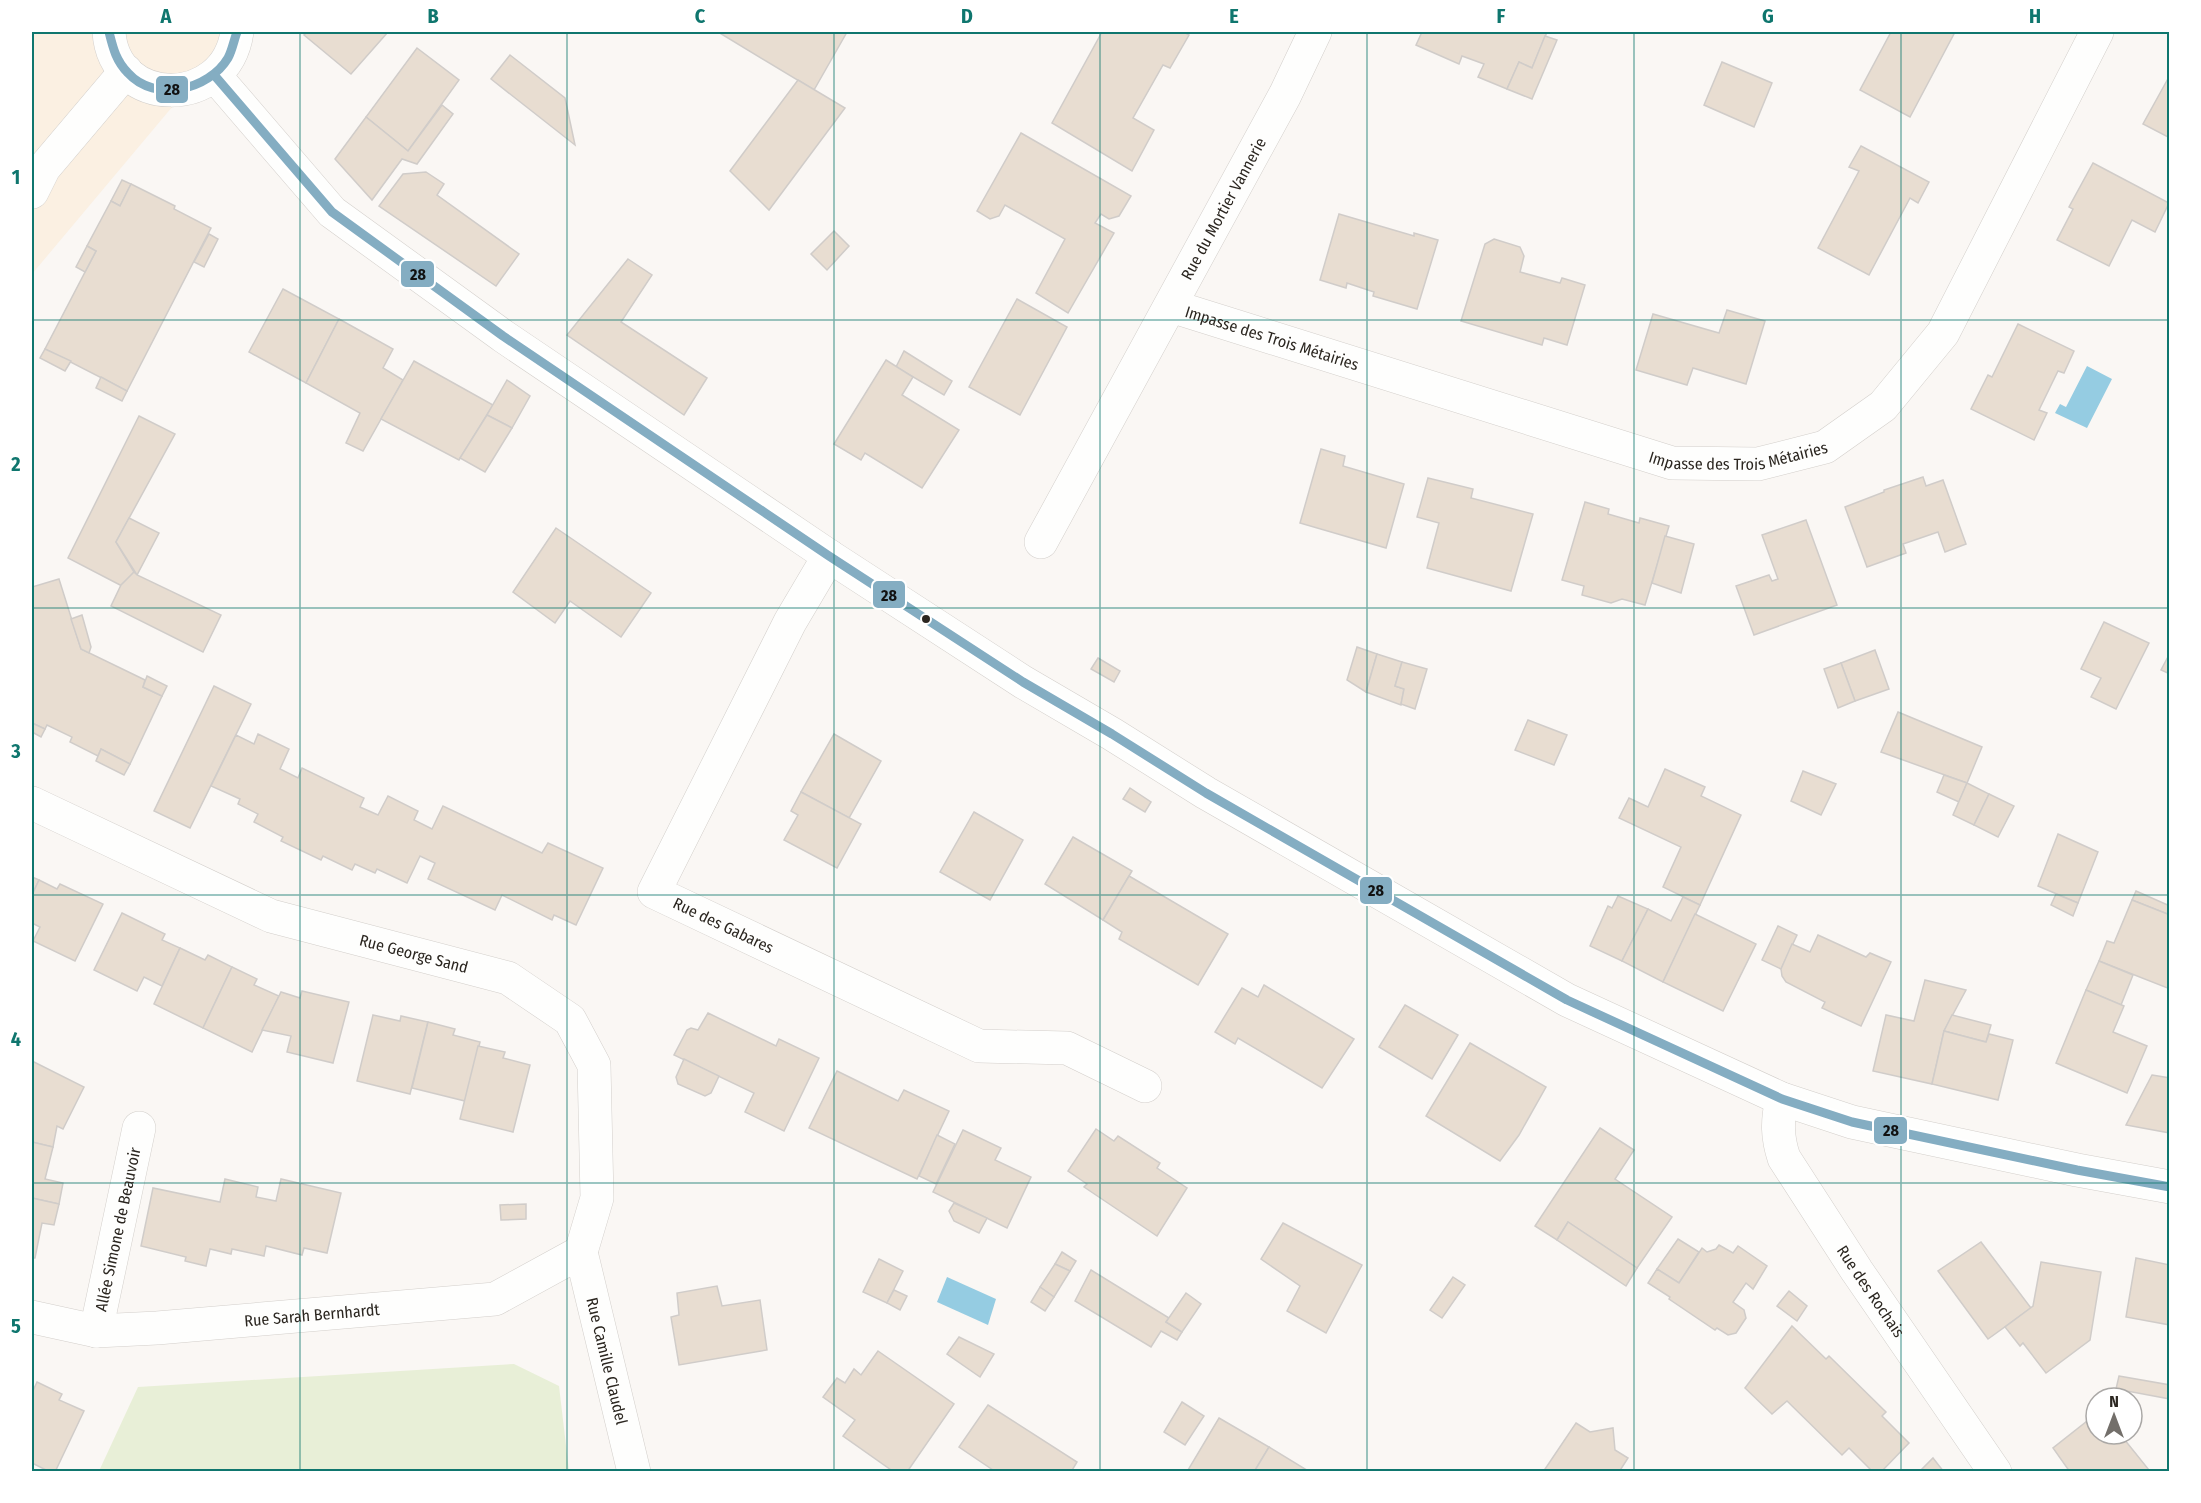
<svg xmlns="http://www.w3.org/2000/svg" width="2201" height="1503" font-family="'Fira Sans Condensed',sans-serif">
<rect width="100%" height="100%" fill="#faf7f4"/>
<polygon fill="#fbf0e2" points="32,32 235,32 32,274"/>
<polygon fill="#e8efd7" points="514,1364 559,1386 569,1471 99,1471 138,1387"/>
<g fill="#95cce2">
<polygon points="2087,366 2112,379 2087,428 2055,413 2060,404 2066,407"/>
<polygon points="947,1277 996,1299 988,1325 937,1302"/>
</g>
<g fill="#e8ddd1" stroke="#d0ccc9" stroke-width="1.5">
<polygon points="307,32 388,32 351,74 304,35"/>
<polygon points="718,32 847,32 814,90"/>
<polygon points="1102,32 1184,32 1189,35 1170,68 1163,65 1133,118 1154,130 1132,171 1052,123"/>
<polygon points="1422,32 1547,32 1532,68 1519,62 1507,89 1478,77 1484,64 1462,56 1459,64 1416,45"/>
<polygon points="1891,32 1955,32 1910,117 1860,90"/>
<polygon points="1545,36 1557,40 1532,99 1507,89 1519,62 1532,68"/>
<polygon points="417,48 459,80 408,151 366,117"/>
<polygon points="510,55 565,98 575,145 491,79"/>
<polygon points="1722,62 1772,83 1754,127 1704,105"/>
<polygon points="2170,75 2170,138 2143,124"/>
<polygon points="798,80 845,108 769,210 730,171"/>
<polygon points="442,105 453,114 417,164 402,159 372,200 335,159 366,117 408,151"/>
<polygon points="1021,133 1131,196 1119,216 1109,219 1101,214 1095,223 1114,233 1068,313 1036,293 1065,239 1005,205 999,216 990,219 977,211"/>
<polygon points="1861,146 1929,182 1918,203 1910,198 1869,275 1818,248 1859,171 1849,167"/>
<polygon points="2093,163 2169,203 2155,232 2132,220 2109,266 2057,240 2073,209 2069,207"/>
<polygon points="426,172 444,184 437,195 519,254 496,286 379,206 403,174"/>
<polygon points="122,180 131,184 120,206 111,201"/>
<polygon points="131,184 175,206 174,209 211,228 127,391 45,349 96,251 87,246 111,201 120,206"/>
<polygon points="1339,214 1414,236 1414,233 1438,240 1417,309 1373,296 1374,292 1347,283 1346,288 1320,280"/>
<polygon points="834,231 849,246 827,270 811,254"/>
<polygon points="209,234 218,239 204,267 194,262"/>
<polygon points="1494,239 1520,247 1524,256 1520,272 1560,283 1562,278 1585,285 1567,345 1544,338 1542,345 1461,321 1485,244"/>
<polygon points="87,246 96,251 85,272 76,267"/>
<polygon points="628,259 652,275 621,322 707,378 684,415 567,335"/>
<polygon points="283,289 339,319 306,383 249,352"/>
<polygon points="1017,299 1067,327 1020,415 969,387"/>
<polygon points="1727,310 1765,321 1746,384 1693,368 1687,385 1636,370 1653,314 1719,333"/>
<polygon points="339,319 393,349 383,368 403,380 363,451 346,443 360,413 306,383"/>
<polygon points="2018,324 2074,351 2064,373 2058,371 2039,410 2047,413 2034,440 1971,409 1988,375 1992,377"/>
<polygon points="45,349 71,361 65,371 40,358"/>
<polygon points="904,351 952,381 944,395 896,367"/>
<polygon points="886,360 913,377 902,395 959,430 922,488 865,453 861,460 834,444"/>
<polygon points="414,361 493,405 459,460 381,419"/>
<polygon points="101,377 127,391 122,401 96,388"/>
<polygon points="507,380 530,396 512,428 487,415"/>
<polygon points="487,415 512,428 485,472 460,458"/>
<polygon points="139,416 175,434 116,542 134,572 122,586 68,558"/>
<polygon points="1321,449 1345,456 1343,466 1404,484 1386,548 1300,523"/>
<polygon points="1923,477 1926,486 1943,480 1966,544 1945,552 1938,532 1903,544 1906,553 1867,567 1845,507 1884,492 1884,490"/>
<polygon points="1428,478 1473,489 1471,498 1533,514 1511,591 1427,568 1439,523 1417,517"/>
<polygon points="1585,502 1609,509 1608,514 1639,523 1640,518 1669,526 1645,605 1622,599 1611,603 1582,595 1584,586 1562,580"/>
<polygon points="129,518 159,533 137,575 116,542"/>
<polygon points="1806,520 1837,605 1754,635 1736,586 1769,575 1772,581 1778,579 1762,535"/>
<polygon points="556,528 651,593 621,637 570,601 555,623 513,592"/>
<polygon points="1665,536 1694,544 1681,593 1652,583"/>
<polygon points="134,572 137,575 221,615 203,652 111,606 121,585"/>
<polygon points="59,579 81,649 145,680 143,687 162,696 130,764 101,749 98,756 70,742 72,737 47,725 45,729 32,723 32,587"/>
<polygon points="82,615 91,647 89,653 81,649 71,619"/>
<polygon points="2104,622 2149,643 2116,709 2091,697 2101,678 2081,669"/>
<polygon points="1357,647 1377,654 1366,692 1347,680"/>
<polygon points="1875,650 1889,689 1855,701 1841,663"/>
<polygon points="2170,653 2170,674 2161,670"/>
<polygon points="1377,654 1402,662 1395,686 1404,689 1401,705 1366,692"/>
<polygon points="1098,658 1120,671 1114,682 1091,669"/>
<polygon points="1402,662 1427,669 1415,709 1401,704 1404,689 1395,686"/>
<polygon points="1841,663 1855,701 1838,708 1824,669"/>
<polygon points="147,676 167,686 162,696 143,687"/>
<polygon points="214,686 251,704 190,828 154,811"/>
<polygon points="1898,712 1982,747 1967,783 1881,752"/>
<polygon points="1528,720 1567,735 1554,765 1515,750"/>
<polygon points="32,723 45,729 41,737 32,732"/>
<polygon points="258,734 289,749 280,769 298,778 302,768 364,798 360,807 378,815 388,796 418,811 414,820 432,829 443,806 542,853 548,843 603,868 576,925 554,915 552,920 502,895 495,910 428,879 435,863 420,856 407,883 377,869 375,873 355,864 352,870 323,856 321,860 281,841 283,837 254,822 258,814 238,804 240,799 211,786 236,735 254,744"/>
<polygon points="834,734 881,761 849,818 801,792"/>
<polygon points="101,749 130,764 124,775 96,761"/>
<polygon points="1665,769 1705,787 1701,796 1741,815 1700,905 1663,887 1681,847 1619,818 1629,798 1648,807"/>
<polygon points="1803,771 1836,784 1821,815 1791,801"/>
<polygon points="1944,775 1967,783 1959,802 1937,792"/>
<polygon points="1967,783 1989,794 1974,825 1953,815"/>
<polygon points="1130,788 1151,802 1145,812 1123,799"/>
<polygon points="801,792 861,824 837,868 784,840 798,815 791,811"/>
<polygon points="1989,794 2014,806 1998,837 1974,825"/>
<polygon points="974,812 1023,840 990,900 940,872"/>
<polygon points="2058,834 2098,852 2078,903 2038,886"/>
<polygon points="1073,837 1132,871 1103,920 1045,884"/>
<polygon points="1129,876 1228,934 1198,985 1119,939 1122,932 1103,920"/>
<polygon points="32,877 39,880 32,895"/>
<polygon points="39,880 57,889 60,884 103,904 75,961 33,941 40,927 32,923 32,895"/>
<polygon points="2136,891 2170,906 2170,915 2132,900"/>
<polygon points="2056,894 2078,903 2073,916 2051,905"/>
<polygon points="1618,896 1648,909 1622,961 1590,946 1608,906 1612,908"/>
<polygon points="1683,897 1700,905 1663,982 1622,961 1648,909 1671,921"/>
<polygon points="2132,900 2170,915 2170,989 2099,961 2107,941 2114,943"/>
<polygon points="122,913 165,934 162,940 180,948 162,986 144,977 137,991 94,970"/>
<polygon points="1695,914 1756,944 1723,1011 1663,982"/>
<polygon points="1778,926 1797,935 1781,969 1762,960"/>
<polygon points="1818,935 1866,957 1870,953 1891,962 1861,1026 1822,1008 1825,1002 1786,982 1782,976 1781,969 1792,944 1810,952"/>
<polygon points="180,948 205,960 208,955 232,967 203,1028 154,1004"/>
<polygon points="2099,961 2133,975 2121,1005 2086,990"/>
<polygon points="232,967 257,979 254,985 279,996 252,1052 203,1028"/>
<polygon points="1925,980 1966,990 1944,1031 1932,1084 1873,1071 1886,1015 1914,1021"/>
<polygon points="1264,985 1354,1039 1322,1088 1238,1038 1235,1044 1215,1032 1242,988 1258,997"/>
<polygon points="2086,990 2124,1006 2113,1032 2147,1046 2127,1093 2056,1063"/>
<polygon points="302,991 349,1002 333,1063 287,1052 291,1036 262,1030 281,992 300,998"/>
<polygon points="1405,1005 1458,1035 1432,1079 1379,1047"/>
<polygon points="708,1013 776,1046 779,1039 819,1058 784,1131 745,1112 754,1093 674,1055 687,1030 691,1028 698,1030"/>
<polygon points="373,1015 400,1021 401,1016 428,1022 410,1094 357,1081"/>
<polygon points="1952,1015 1991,1025 1986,1042 1944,1031"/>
<polygon points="428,1022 455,1029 453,1035 480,1042 465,1101 412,1088"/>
<polygon points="1944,1031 1986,1042 1989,1034 2013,1040 1998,1100 1932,1084"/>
<polygon points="1470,1043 1546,1087 1519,1135 1500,1161 1426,1116"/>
<polygon points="478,1046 505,1052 503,1058 530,1065 513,1132 460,1119"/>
<polygon points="684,1059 719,1076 711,1093 705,1096 678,1084 676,1077"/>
<polygon points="32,1061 84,1087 63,1129 57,1126 53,1147 32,1142"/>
<polygon points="837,1071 898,1101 904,1090 949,1111 917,1179 809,1128"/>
<polygon points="2152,1075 2170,1078 2170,1133 2126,1125"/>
<polygon points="1600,1128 1634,1150 1615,1179 1672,1217 1637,1268 1568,1222 1557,1240 1535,1226"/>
<polygon points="1096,1129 1114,1141 1118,1136 1160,1163 1157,1168 1187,1188 1157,1236 1084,1187 1087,1184 1068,1171"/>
<polygon points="963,1130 1001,1148 995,1160 1031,1177 1007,1228 933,1192"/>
<polygon points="937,1135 955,1144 936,1184 919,1176"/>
<polygon points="32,1142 53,1147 45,1179 63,1183 59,1204 32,1198"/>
<polygon points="225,1179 258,1187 256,1197 276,1201 281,1179 341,1193 327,1253 304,1248 302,1255 266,1246 264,1256 232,1249 231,1254 210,1249 206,1266 185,1261 186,1257 141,1246 153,1188 220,1202"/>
<polygon points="32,1198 59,1204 54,1225 42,1223 35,1258 32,1258"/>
<polygon points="954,1203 987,1218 979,1233 954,1221 949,1211"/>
<polygon points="526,1204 526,1219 501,1220 500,1205"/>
<polygon points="1568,1222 1637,1268 1626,1286 1557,1240"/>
<polygon points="1283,1223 1362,1265 1326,1333 1287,1311 1300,1286 1261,1259"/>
<polygon points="1678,1239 1699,1252 1679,1283 1657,1269"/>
<polygon points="1981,1242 2031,1308 1988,1339 1938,1271"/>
<polygon points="1719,1245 1733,1253 1738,1246 1767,1266 1753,1289 1746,1283 1733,1302 1744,1310 1746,1318 1736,1333 1728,1335 1717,1328 1715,1330 1669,1299 1670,1297 1648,1283 1657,1269 1679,1283 1702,1248 1707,1252 1716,1249"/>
<polygon points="1062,1252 1076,1261 1070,1271 1055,1264"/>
<polygon points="2136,1258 2170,1265 2170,1325 2126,1317"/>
<polygon points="879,1259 903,1271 887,1303 863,1292"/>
<polygon points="2041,1262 2101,1272 2090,1340 2046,1373 2023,1343 2020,1346 2005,1327 2033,1306"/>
<polygon points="1055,1264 1070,1271 1054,1297 1040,1287"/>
<polygon points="1091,1270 1169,1318 1166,1322 1182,1332 1177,1340 1161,1331 1151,1347 1075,1301"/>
<polygon points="1453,1277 1465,1285 1442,1318 1430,1310"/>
<polygon points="717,1286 722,1306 760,1300 767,1350 679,1365 671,1317 679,1315 677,1293"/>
<polygon points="1040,1287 1054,1297 1045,1311 1031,1302"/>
<polygon points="894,1290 907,1296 900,1310 887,1303"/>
<polygon points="1789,1291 1807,1306 1797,1321 1777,1306"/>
<polygon points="1186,1293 1201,1304 1182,1332 1166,1322"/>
<polygon points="1792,1326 1826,1359 1829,1356 1886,1412 1882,1416 1909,1443 1881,1472 1873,1472 1849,1448 1842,1455 1787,1401 1772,1414 1745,1388"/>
<polygon points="959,1337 994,1354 980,1377 947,1354"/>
<polygon points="878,1351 954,1404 907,1472 894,1472 843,1436 855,1420 823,1397 837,1378 845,1383 854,1369 861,1375"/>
<polygon points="2119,1376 2170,1385 2170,1399 2116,1389"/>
<polygon points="37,1382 62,1394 59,1400 84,1411 55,1472 50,1472 32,1463 32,1393"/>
<polygon points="1182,1402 1204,1416 1185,1445 1164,1432"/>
<polygon points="988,1405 1077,1462 1071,1472 996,1472 959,1447"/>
<polygon points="2096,1414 2096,1434 2120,1434 2149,1470 2146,1472 2070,1472 2053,1448"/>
<polygon points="1219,1418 1269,1447 1254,1472 1188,1470"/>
<polygon points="1576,1423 1590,1432 1613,1428 1615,1450 1628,1458 1619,1472 1543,1472"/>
<polygon points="1269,1447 1310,1472 1254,1472"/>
<polygon points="1933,1458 1944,1472 1919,1472"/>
</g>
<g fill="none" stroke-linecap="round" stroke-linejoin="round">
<defs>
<g id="minor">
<polyline points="32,192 44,168 126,71"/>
<path id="s1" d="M 1171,306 L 1672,463 L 1758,464 L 1825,447 L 1883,406 L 1943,333 L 2097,32"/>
<path id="s2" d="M 1041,542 L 1285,95 L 1315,32"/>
<path id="s3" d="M 829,556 L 790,622 L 654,892 L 979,1046 L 1067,1048 L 1145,1086"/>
<path id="s4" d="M 32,803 L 271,916 L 508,978 L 570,1020 L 594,1065 L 597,1198 L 581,1252"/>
<path id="s5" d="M 1782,1099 C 1777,1121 1777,1137 1784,1158 L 1857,1271 L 1995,1472"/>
<path id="s6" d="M 581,1252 L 634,1472"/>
<path id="s7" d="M 32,1317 L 96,1331 L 157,1328 L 495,1299 L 581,1252"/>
<path id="s8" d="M 96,1331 L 139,1128"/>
</g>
<g id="tertiary">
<path d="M 109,32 C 114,109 226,110 237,32"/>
<polyline points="215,76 332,212 503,336 829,556 1023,682 1112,734 1206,793 1567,1000 1782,1099 1852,1122 2077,1170 2170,1187"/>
</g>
</defs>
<use href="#minor" stroke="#d3cfcb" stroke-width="34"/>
<use href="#tertiary" stroke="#d3cfcb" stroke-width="34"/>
<use href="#minor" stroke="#fefefd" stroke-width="33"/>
<use href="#tertiary" stroke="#fefefd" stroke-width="33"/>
<defs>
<g id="bus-1">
<path d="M 109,32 C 113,48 116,61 128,73 C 155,103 209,90 228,58 C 232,51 234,40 237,32"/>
<polyline points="215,76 332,212 503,336 829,556 1023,682 1112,734 1206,793 1567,1000 1782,1099 1852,1122 2077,1170 2170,1187"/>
</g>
</defs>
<use href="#bus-1" stroke="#fff" stroke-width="14"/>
<use href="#bus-1" stroke="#84adc2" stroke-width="9"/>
</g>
<path fill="none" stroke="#0f766e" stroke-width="1.5" stroke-opacity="0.55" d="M 300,32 L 300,1472M 567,32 L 567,1472M 834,32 L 834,1472M 1100,32 L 1100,1472M 1367,32 L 1367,1472M 1634,32 L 1634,1472M 1901,32 L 1901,1472M 32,320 L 2170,320M 32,608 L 2170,608M 32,895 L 2170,895M 32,1183 L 2170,1183"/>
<circle fill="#2b2620" stroke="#fff" stroke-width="2" cx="926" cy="619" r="5"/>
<g text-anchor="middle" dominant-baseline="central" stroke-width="5" stroke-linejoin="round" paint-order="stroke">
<g font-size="16" fill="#2b2620" stroke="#fff">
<text stroke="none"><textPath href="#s2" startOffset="380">Rue du Mortier Vannerie</textPath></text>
<text stroke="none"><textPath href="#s1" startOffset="106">Impasse des Trois Métairies</textPath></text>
<text stroke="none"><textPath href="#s1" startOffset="592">Impasse des Trois Métairies</textPath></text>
<text stroke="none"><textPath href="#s3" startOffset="456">Rue des Gabares</textPath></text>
<text stroke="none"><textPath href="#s4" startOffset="412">Rue George Sand</textPath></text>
<text stroke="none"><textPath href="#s8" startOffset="104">Allée Simone de Beauvoir</textPath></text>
<text stroke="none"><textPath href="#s5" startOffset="219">Rue des Rochais</textPath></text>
<text stroke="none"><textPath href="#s7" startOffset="282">Rue Sarah Bernhardt</textPath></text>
<text stroke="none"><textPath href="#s6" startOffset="112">Rue Camille Claudel</textPath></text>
</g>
</g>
<g stroke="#fff" stroke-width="2">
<rect x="155" y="75" width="34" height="29" rx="6" fill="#84adc2"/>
<rect x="400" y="260" width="35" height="28" rx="6" fill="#84adc2"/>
<rect x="872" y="580" width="34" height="29" rx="6" fill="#84adc2"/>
<rect x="1359" y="876" width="34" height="29" rx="6" fill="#84adc2"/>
<rect x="1873" y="1116" width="35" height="29" rx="6" fill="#84adc2"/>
</g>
<g font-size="16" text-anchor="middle" font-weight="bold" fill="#111">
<text x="172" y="95">28</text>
<text x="418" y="280">28</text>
<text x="889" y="601">28</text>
<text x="1376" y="896">28</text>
<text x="1891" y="1136">28</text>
</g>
<rect width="2201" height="1503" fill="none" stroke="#ffffff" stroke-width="66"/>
<g transform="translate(2114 1416)"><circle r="28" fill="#ffffff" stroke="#aaa8a6" stroke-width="1.5"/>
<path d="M0-4.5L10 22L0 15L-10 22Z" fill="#736f6a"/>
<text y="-9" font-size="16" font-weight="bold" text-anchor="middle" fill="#2b2620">N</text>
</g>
<rect x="33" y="33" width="2135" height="1437" fill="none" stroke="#0f766e" stroke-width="2"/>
<g font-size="20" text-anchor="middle" font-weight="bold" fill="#0f766e">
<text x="166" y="23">A</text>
<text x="433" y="23">B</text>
<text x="700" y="23">C</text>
<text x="967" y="23">D</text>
<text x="1234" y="23">E</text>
<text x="1501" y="23">F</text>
<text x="1768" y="23">G</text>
<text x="2035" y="23">H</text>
<text x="16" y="184">1</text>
<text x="16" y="471">2</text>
<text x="16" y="758">3</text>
<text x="16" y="1046">4</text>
<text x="16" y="1333">5</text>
</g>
</svg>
